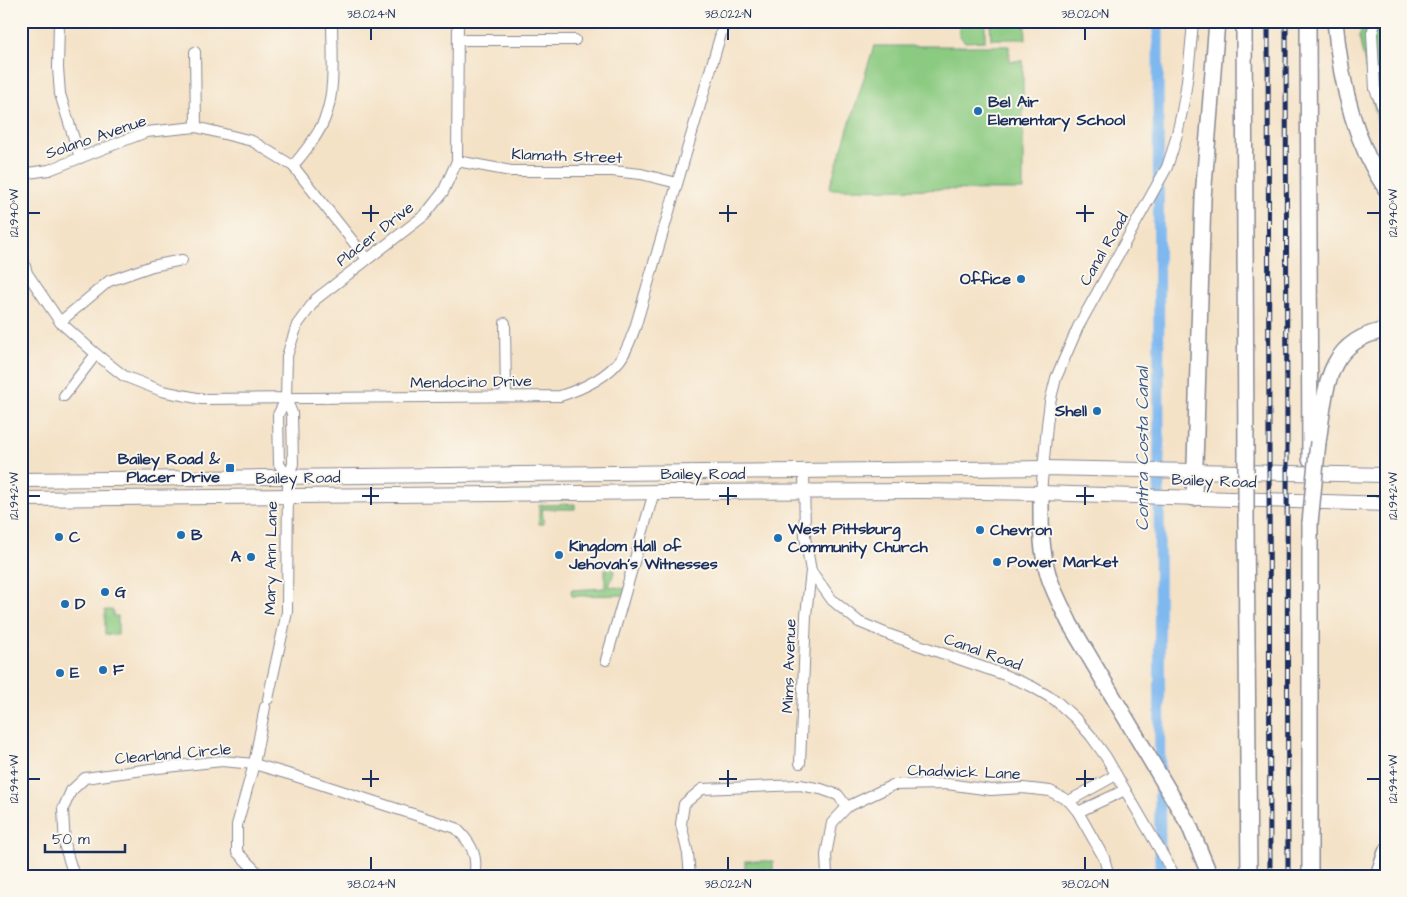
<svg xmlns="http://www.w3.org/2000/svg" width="1407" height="897" font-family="'Architects Daughter',sans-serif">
<rect width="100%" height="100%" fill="#fbf7ec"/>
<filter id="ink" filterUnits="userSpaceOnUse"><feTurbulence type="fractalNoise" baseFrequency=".02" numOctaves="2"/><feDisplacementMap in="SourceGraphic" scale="10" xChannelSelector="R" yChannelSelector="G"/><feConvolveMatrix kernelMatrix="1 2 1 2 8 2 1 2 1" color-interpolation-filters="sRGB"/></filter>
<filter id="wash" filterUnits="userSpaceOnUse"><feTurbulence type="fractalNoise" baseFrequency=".0096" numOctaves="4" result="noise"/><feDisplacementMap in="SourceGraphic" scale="20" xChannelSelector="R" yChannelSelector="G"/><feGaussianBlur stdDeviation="1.12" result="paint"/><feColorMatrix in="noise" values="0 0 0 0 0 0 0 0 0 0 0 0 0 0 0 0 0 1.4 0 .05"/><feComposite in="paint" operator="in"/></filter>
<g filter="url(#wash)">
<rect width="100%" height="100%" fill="#f4e2c7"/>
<g fill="#8bca81" stroke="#537c70">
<polygon points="965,21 985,21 985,41 965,42 959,35 959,27"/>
<polygon points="990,21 1025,21 1026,39 991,39"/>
<polygon points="1364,21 1386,21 1386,141 1379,128 1359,37"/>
<polygon points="874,46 1009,46 1009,61 1023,61 1023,190 829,189"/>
<polygon points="575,504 575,509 542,509 544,524 539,524 539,505"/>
<polygon points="605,569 615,570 609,586 626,589 624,595 572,596 571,590 605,588"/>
<polygon points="105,610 113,610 113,616 118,616 118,635 105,634"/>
<rect x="745" y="861" width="28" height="15"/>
</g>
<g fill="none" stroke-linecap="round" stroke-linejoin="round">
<polyline stroke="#7eb8ef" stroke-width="3" points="1379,45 1386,49"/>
<polyline stroke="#7eb8ef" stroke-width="11" points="1158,21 1160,876"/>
</g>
</g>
<g filter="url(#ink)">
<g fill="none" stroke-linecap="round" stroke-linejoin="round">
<defs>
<g id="minor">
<polyline points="59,21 58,68 60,94 80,158"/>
<polyline points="1376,21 1372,33 1375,89 1386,115"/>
<polyline points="459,40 575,40"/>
<polyline points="195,52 196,127"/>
<polyline points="457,161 511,171 612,171 641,174 677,183"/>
<path d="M 293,166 C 305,151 318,136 325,118 C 336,91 332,50 332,21"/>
<polyline points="21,174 49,170 146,132 196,127 252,141 293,166 367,259"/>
<path d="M 21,253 L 27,273 L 60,322 L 96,354 L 124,376 L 162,391 L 202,399 L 560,396 C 582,389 605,379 620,360 C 627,351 631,338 635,328 L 722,30 L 723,21"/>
<polyline points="60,322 109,281 152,266 182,260"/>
<polyline points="505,323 506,396"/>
<polyline points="64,396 96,354"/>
<polyline points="286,399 278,415 279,464 288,477"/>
<polyline points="804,470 805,537 811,571 832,600 859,622 890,635 1002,674 1031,686 1055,700 1075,718 1091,736 1106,757 1175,876"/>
<path d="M 1041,493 L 1047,425 L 1050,402 L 1056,378 L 1078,327 L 1167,167 C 1184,120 1189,71 1193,21"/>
<polyline points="606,660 654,492"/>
<polyline points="268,699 287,612 288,477 293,464 292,413 286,399 287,356 297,325 316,299 425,215 443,192 457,161 458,21"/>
<polyline points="800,763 806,615 811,571"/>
<polyline points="1069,801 1116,775"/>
<polyline points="1078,812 1125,790"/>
<path d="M 74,876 L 65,847 L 63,809 L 71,791 L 85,778 L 158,768 L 222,761 L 254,764 L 295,776 L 456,828 C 470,842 479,855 474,876"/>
<polyline points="261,876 237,852 237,825 254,764 265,707"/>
<polyline points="690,876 688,854 681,824 684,804 702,789 800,785 821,789 838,795 847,807"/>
<polyline points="827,876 826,855 832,823 847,807 893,785 947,784 991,790 1023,788 1050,791 1069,801 1078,812 1104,858 1109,876"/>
</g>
<g id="major">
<polyline points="21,480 1044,468 1386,475"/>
<polyline points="21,499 667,492 923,491 1041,493 1386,504"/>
</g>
<g id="highway">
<polyline points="1244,21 1246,458"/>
<polyline points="1308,21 1310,459"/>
<path d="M 1335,21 C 1340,77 1354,142 1386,189"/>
<path d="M 1318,442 C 1326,391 1324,341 1386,330"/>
<path d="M 1041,493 C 1041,520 1040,547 1048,574 C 1053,591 1062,607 1070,624 L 1189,825 L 1210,876"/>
<polyline points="1194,498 1203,198 1217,21"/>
<polyline points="1246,523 1249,876"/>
<polyline points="1310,876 1310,523"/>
<polyline points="1378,876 1386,852"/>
</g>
</defs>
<use href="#minor" stroke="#888892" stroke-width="12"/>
<use href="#major" stroke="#888892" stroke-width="16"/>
<use href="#highway" stroke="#888892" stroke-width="18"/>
<use href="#minor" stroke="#fff" stroke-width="10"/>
<use href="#major" stroke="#fff" stroke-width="14"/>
<use href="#highway" stroke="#fff" stroke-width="15"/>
<defs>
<g id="rail">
<polyline points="1268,21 1270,876"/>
<polyline points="1286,21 1288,876"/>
</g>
</defs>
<use href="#rail" stroke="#1b2f5e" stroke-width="5"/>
<use href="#rail" stroke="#fbf7ec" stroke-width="3" stroke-dasharray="9" stroke-linecap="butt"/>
<defs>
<g id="highway-bridge">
<polyline points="1246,458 1246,523"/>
<polyline points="1310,523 1318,442"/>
</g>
</defs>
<use href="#highway-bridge" stroke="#888892" stroke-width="18" stroke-linecap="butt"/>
<use href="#highway-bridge" stroke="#fff" stroke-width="15"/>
</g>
</g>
<path fill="none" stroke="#1b2f5e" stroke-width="2" d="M 371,28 L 371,40M 728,28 L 728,40M 1085,28 L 1085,40M 371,205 L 371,222M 728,205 L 728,222M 1085,205 L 1085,222M 28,213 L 40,213M 362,213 L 379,213M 719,213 L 737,213M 1076,213 L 1094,213M 1367,213 L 1380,213M 371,487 L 371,505M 728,487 L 728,505M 1085,487 L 1085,505M 28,496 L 40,496M 362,496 L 379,496M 719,496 L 737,496M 1076,496 L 1094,496M 1367,496 L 1380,496M 371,770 L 371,787M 728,770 L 728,787M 1085,770 L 1085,787M 28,779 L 40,779M 362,779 L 379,779M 719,779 L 737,779M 1076,779 L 1094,779M 1367,779 L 1380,779M 371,857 L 371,870M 728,857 L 728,870M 1085,857 L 1085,870"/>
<g fill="#1f6fb2" stroke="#fbf7ec" stroke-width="2">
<circle cx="978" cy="111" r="5"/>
<circle cx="1021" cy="279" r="5"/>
<circle cx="1097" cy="411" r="5"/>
<rect x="225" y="463" width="10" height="10" rx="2.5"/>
<circle cx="980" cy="530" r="5"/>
<circle cx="181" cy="535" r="5"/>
<circle cx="59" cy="537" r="5"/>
<circle cx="778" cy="538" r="5"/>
<circle cx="559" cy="555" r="5"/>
<circle cx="251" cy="557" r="5"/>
<circle cx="997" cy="562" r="5"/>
<circle cx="105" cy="592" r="5"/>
<circle cx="65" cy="604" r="5"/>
<circle cx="103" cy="670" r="5"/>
<circle cx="60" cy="673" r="5"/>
</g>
<g text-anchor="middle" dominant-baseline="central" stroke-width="4" stroke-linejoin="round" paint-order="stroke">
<g font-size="16" font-weight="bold" fill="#1b2f5e" stroke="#fbf7ec" text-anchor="start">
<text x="988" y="102">Bel Air<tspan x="988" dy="18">Elementary School</tspan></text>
<text x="1011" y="279" text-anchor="end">Office</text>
<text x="1087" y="411" text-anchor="end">Shell</text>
<text x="220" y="459" text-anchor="end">Bailey Road &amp;<tspan x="220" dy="18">Placer Drive</tspan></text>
<text x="788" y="529">West Pittsburg<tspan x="788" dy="18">Community Church</tspan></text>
<text x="990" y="530">Chevron</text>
<text x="191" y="535">B</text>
<text x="69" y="537">C</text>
<text x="569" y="546">Kingdom Hall of<tspan x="569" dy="18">Jehovah's Witnesses</tspan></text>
<text x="241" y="557" text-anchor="end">A</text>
<text x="1007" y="562">Power Market</text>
<text x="115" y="592">G</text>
<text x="75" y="604">D</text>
<text x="113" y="670">F</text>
<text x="70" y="673">E</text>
</g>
<g font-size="16" fill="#1b2f5e" stroke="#fbf7ec">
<text transform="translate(96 137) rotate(-19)">Solano Avenue</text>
<text transform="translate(567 156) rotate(2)">Klamath Street</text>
<text transform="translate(375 234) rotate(-38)">Placer Drive</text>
<text transform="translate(1104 249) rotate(-60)">Canal Road</text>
<text transform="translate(471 382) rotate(-1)">Mendocino Drive</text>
<text x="703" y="474">Bailey Road</text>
<text transform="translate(298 478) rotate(-1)">Bailey Road</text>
<text transform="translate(1214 481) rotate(2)">Bailey Road</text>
<text transform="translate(271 558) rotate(-89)">Mary Ann Lane</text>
<text transform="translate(983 652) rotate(20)">Canal Road</text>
<text transform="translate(789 666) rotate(-88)">Mims Avenue</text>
<text transform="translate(173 754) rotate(-5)">Clearland Circle</text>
<text transform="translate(964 772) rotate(2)">Chadwick Lane</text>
</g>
<g font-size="18" font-style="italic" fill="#39588a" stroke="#fbf7ec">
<text transform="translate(1142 449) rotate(-90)">Contra Costa Canal</text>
</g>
</g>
<rect width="1407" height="897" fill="none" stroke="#fbf7ec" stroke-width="55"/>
<path d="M45 844v8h80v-8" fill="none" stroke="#1b2f5e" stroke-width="2.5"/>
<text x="52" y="844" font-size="15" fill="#1b2f5e" stroke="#fbf7ec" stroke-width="4" paint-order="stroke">50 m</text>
<rect x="28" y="28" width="1352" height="842" fill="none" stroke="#1b2f5e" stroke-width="2"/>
<g font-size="12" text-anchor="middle" fill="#1b2f5e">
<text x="371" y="18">38.024°N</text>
<text x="728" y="18">38.022°N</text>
<text x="1085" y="18">38.020°N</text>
<text transform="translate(1393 213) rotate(-90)" y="4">121.940°W</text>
<text transform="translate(14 213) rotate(-90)" y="4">121.940°W</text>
<text transform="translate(1393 496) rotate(-90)" y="4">121.942°W</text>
<text transform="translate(14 496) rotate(-90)" y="4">121.942°W</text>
<text transform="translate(1393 779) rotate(-90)" y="4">121.944°W</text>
<text transform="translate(14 779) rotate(-90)" y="4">121.944°W</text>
<text x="371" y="888">38.024°N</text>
<text x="728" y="888">38.022°N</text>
<text x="1085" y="888">38.020°N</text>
</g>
</svg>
